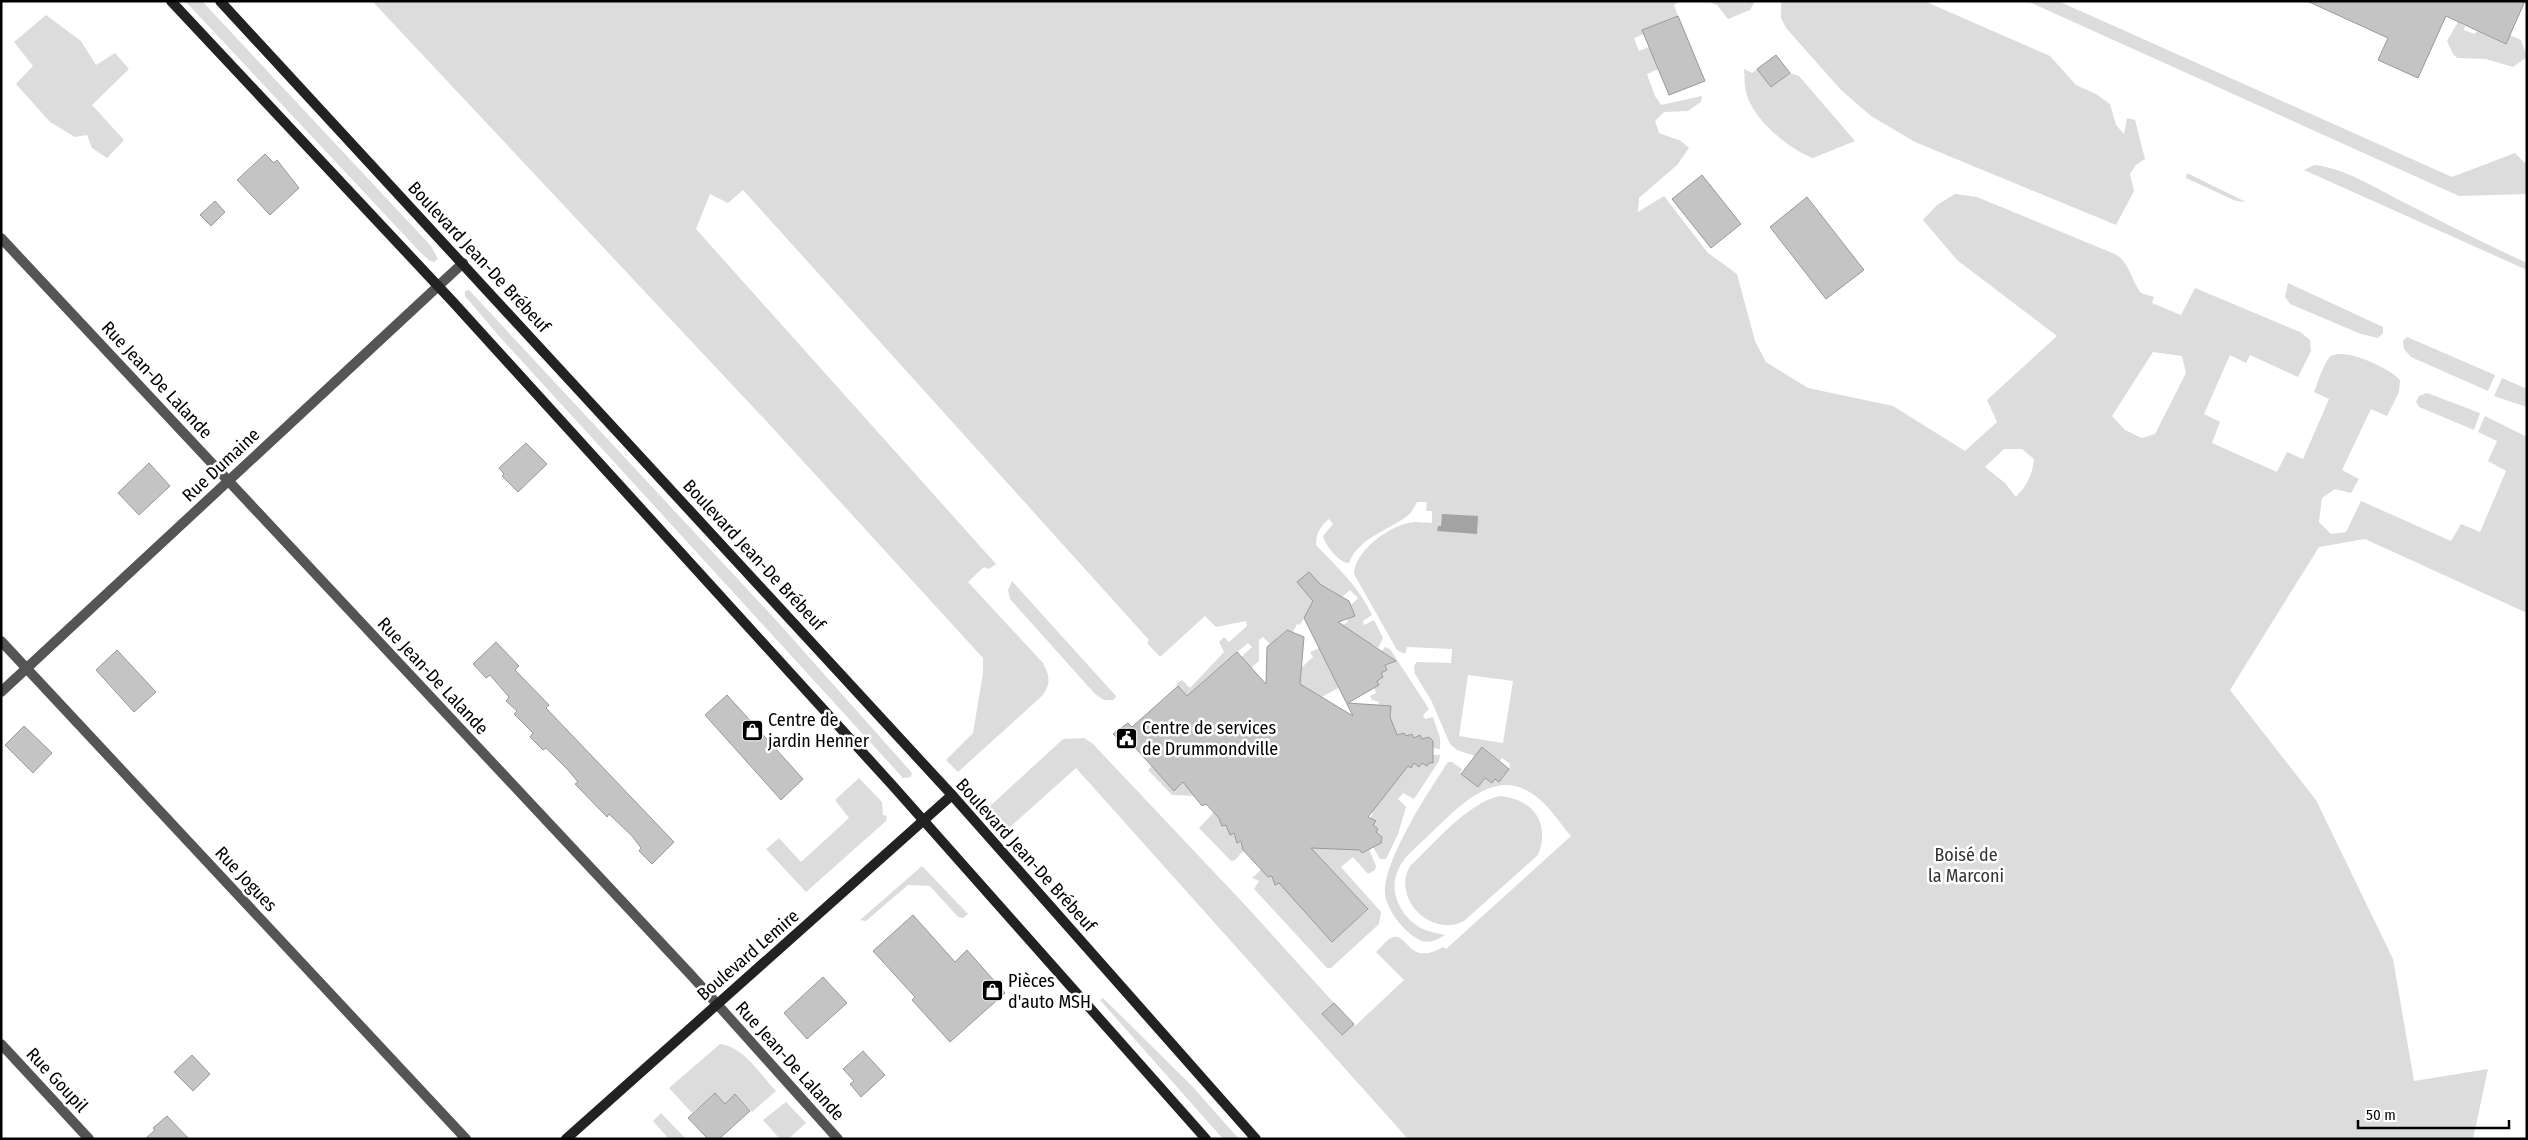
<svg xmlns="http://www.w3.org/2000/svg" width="2528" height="1140" font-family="'Fira Sans Condensed',sans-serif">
<rect width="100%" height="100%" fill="#fff"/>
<g fill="#dcdcdc" fill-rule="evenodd">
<polygon points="185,1 202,1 431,246 438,259 434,262 430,261 421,253"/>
<path d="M 372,1 L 1681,1 L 1674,5 L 1678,16 L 1643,30 L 1644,34 L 1634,38 L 1639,51 L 1649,47 L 1689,42 L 1694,54 L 1647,74 L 1655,96 L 1661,105 L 1702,96 L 1701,102 L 1688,111 L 1664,112 L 1655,121 L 1659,133 L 1681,141 L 1689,148 L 1677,165 L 1639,198 L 1638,212 L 1664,196 L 1708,253 L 1737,274 L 1755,341 L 1766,362 L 1808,388 L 1893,406 L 1965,451 L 1997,422 L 1987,400 L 2057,336 L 1957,260 L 1923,220 L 1937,205 L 1955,194 L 1977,197 L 2117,255 C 2131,266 2130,278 2141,293 L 2154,297 L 2152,303 L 2181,315 L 2195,288 L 2300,332 L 2310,340 L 2311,351 L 2298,377 L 2250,355 L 2246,363 L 2230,355 L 2204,414 L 2220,422 L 2212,443 L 2277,472 L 2287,452 L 2303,459 L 2329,399 L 2314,392 C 2318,382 2323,364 2330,357 C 2343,346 2391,369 2400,380 L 2399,392 L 2387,416 L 2371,409 L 2342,470 L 2359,479 L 2351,493 L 2335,489 L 2322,498 L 2319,522 L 2331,534 L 2346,532 L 2361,501 L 2451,541 L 2461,524 L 2480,532 L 2506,471 L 2488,461 L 2497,441 L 2478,432 L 2485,416 L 2527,437 L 2527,613 L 2365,539 L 2319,547 L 2230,690 L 2316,800 L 2393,959 L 2414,1081 L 2488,1069 L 2473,1139 L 1408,1139 L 1076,768 L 1009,828 L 989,807 L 1063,739 L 1084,738 L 1092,743 L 1247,907 L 1334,1003 L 1322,1014 L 1341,1035 L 1354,1024 L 1355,1026 L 1404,980 L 1376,952 C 1381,948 1386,940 1391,938 C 1407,929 1408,968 1443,947 L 1446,949 L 1571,836 C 1554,816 1542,793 1515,786 C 1483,778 1450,815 1429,835 C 1419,845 1405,855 1399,868 C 1387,891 1401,918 1423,929 C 1429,932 1438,933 1445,935 C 1429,945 1422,944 1408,932 C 1398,923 1386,907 1385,893 C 1383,861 1430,789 1448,762 L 1452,762 L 1462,769 L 1460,773 L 1478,787 L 1485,778 L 1492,783 L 1495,779 L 1499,782 L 1509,769 L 1510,764 L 1502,758 L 1500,761 L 1483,747 L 1475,756 L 1457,750 L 1450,744 L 1431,700 L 1415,674 L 1414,666 L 1417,662 L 1451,663 L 1452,649 L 1407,647 L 1405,654 L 1397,650 L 1354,574 C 1354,552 1388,527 1408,523 C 1416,521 1424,523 1432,523 L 1432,511 L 1426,511 L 1427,502 L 1417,502 C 1414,507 1411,514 1406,517 C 1386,531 1358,539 1349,563 C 1340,564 1325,545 1323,536 L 1333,524 L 1329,519 C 1320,526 1316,534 1316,545 C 1337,567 1359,587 1372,615 L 1363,621 L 1364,625 L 1374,620 L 1383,638 L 1378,648 L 1372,644 L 1339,679 L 1338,688 L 1322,697 L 1300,684 L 1302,667 L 1313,657 L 1310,652 L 1319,648 L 1318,645 L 1340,626 L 1348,622 L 1347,619 L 1355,616 L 1351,605 L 1358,598 L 1350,590 L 1342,597 L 1333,592 L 1304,618 L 1300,625 L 1297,624 L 1293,632 L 1286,630 L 1270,644 L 1263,637 L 1259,640 L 1259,661 L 1251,668 L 1241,657 L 1252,647 L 1248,643 L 1202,682 L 1203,687 L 1190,700 L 1176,684 L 1182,680 L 1190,688 L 1224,652 L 1219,642 L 1224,637 L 1229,642 L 1247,626 L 1246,621 L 1216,627 L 1205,616 L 1160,657 L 1147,643 L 1149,640 L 743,190 L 728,203 L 710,194 L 696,229 L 996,564 L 989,569 L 984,567 L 968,582 L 1043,663 C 1050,676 1051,684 1042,696 L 958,772 L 946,760 L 973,733 L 983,673 L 983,658 L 769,424 ZM 2153,352 L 2182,356 L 2186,373 L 2155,434 L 2142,438 L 2125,430 L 2112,416 ZM 2004,449 L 2022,449 L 2034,459 C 2032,476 2027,485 2016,497 L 2005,483 L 1985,467 ZM 1468,675 L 1513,681 L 1503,743 L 1459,736 Z"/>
<polygon points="1707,1 1755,1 1750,10 1728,19 1717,5"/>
<polygon points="1781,1 1924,1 2050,56 2076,85 2096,94 2110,104 2116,125 2124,134 2127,118 2135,120 2145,159 2136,165 2130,174 2134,191 2116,225 1915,142 1871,116 1841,90 1786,28 1781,18"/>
<polygon points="2027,1 2058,1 2452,177 2515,153 2527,165 2527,194 2459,196"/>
<polygon points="46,15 81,41 96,65 115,53 129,69 92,105 124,140 107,158 92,148 87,135 75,137 50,122 16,84 33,66 14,42"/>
<polygon points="2458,22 2465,26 2464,30 2475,34 2477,31 2505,44 2510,35 2521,40 2527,57 2513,67 2486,59 2457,58 2453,54 2447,41"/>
<path d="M 1744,69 L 1752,73 L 1757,69 L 1771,87 L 1790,73 L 1799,76 L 1855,141 L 1813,158 C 1789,149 1752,119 1746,92 C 1744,85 1745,76 1744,69 Z"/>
<path d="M 2314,165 C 2344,168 2372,186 2399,200 C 2441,221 2483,243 2527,263 L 2527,270 L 2304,170 Z"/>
<polygon points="2187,173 2246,202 2236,201 2186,178"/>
<polygon points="2288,283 2383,327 2383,333 2378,338 2361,334 2290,304 2285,297"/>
<polygon points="469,290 775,619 905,765 912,773 911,777 903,778 498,335 465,296 465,291"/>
<polygon points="2407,337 2495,375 2488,391 2411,357 2404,349 2403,341"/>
<polygon points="2502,378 2527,389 2527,407 2494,396"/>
<polygon points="2427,393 2480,413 2474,430 2419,407 2416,402 2419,396"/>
<polygon points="1012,581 1116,696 1114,700 1104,700 1095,694 1010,599 1008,590"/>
<polygon points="1385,647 1390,649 1429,709 1423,715 1425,719 1433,717 1440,738 1440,749 1433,748 1433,741 1429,737 1422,739 1420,735 1414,738 1412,734 1406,736 1404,733 1397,735 1395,731 1389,734 1378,705 1379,702 1372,700 1370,696 1376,693 1374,688 1379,685 1377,681 1383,677 1381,673 1387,670 1385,665 1389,656 1382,651"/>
<polygon points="1433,755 1440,755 1439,761 1414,799 1403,793 1398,799 1406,807 1398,834 1386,859 1380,859 1373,847 1382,837 1376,832 1378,829 1373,825 1375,821 1370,818 1373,813 1368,810 1387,793 1405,764 1411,768 1414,763 1419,767 1422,763 1427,766"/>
<polygon points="1152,766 1174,790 1186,779 1196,796 1172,795 1148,770"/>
<polygon points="859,778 882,802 883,815 887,816 886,821 806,892 766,849 779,838 801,862 849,818 835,800"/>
<path d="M 1500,796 C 1533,799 1551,823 1538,855 L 1464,921 C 1433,938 1391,900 1410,866 C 1435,843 1467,803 1500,796 Z"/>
<polygon points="1214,812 1226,825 1230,835 1234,833 1237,842 1241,841 1243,849 1246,848 1235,860 1231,861 1199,828"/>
<polygon points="1295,830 1356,850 1369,849 1376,866 1375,870 1368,874 1353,857 1341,867 1381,912 1379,924 1331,968 1327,968 1254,889 1259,881 1252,878 1264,867 1268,877 1272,876 1275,884 1279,883 1332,941 1368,910"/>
<polygon points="922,866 968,914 963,918 958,917 930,886 908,885 866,921 860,920"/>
<polygon points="1103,998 1191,1085 1239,1139 1223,1139 1100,1000"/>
<path d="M 720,1044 C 744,1047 760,1074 776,1091 L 752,1112 L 735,1094 L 725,1104 L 715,1093 L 692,1113 L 669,1088 Z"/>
<polygon points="786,1102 806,1123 788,1139 780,1139 763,1120"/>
<polygon points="661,1113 686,1139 669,1139 653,1121"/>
</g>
<polygon fill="#a3a3a3" points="1442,514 1478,516 1477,534 1437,531 1438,526 1441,526"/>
<g fill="#c4c4c4" stroke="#999">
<polygon points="2307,1 2525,1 2506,44 2446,16 2418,78 2378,60 2388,38"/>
<polygon points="1678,16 1705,81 1669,95 1642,30"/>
<polygon points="1776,55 1790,73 1771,87 1757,69"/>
<polygon points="265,154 274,163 277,160 299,188 270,215 237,180"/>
<polygon points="1702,175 1741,224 1711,248 1672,199"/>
<polygon points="1807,197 1864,270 1826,299 1770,227"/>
<polygon points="215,201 225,212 211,226 200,215"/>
<polygon points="526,443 547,464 518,492 502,476 504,474 499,468"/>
<polygon points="149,463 170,486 139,515 118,493"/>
<polygon points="1309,572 1321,585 1349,601 1355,616 1338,622 1396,661 1385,665 1387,670 1381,673 1383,677 1377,681 1379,685 1348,703 1391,706 1390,717 1397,735 1404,733 1406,736 1412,734 1414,738 1420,735 1422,739 1429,737 1433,741 1433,763 1429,763 1427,766 1422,763 1419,767 1414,763 1411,768 1408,766 1368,817 1376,821 1373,825 1378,829 1376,832 1382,837 1381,843 1362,853 1360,850 1311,848 1368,909 1332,942 1279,883 1275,885 1272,876 1268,877 1243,850 1241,841 1237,843 1234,833 1230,835 1226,825 1222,826 1219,818 1206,804 1202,806 1183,782 1174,791 1132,744 1127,748 1113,734 1128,723 1132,727 1178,686 1187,696 1237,652 1266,684 1267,647 1287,630 1304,637 1300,684 1353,716 1304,618 1313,601 1297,582"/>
<polygon points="496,642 519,666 515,670 549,705 546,708 674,842 652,864 639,851 641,848 632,836 609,814 607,817 575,784 578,782 568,770 546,748 543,750 530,737 533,733 514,714 517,711 506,701 509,697 490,675 486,678 473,664"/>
<polygon points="117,650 156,692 134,712 96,670"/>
<polygon points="727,695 803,779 781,800 705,715"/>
<polygon points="24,726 52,753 33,773 5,745"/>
<polygon points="1482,747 1509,769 1499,782 1495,779 1492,783 1485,778 1478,787 1461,774"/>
<polygon points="913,915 955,962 967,950 1005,993 950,1042 912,1000 915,997 873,951"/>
<polygon points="823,977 847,1003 807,1039 784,1013"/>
<polygon points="1334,1003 1354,1024 1342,1035 1322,1014"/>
<polygon points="863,1051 885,1075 861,1097 850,1084 854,1081 843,1069"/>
<polygon points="192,1055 210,1074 193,1091 174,1072"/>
<polygon points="715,1093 725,1104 735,1094 750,1111 719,1139 708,1139 688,1118"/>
<polygon points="167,1116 189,1139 145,1139 155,1130 153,1128"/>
</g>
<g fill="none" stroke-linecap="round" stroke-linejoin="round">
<g stroke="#555" stroke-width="10">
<polyline points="1,238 691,975 838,1139"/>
<polyline points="1,641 466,1139"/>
<polyline points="1,692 463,263"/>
<polyline points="1,1044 89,1139"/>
</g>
<g stroke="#222" stroke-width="10">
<polyline points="171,1 453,302 893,786 1206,1139"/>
<polyline points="220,1 952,795 1256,1139"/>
<polyline points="566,1139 952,795"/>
</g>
</g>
<defs>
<symbol id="shop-square" viewBox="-11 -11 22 22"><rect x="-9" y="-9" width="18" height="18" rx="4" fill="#000" stroke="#fff"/><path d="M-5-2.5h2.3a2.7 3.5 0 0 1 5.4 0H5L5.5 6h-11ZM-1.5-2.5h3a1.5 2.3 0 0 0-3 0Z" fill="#fff"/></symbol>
<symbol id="civic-square" viewBox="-11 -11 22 22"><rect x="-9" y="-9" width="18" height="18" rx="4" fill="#000" stroke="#fff"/><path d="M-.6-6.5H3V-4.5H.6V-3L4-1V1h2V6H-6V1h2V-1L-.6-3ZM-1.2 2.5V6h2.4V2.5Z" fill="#fff"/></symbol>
</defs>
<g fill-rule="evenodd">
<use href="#shop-square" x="740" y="718" width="25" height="25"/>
<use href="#civic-square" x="1114" y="726" width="25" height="25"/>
<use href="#shop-square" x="980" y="978" width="25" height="25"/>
</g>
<g text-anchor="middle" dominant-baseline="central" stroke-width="5" stroke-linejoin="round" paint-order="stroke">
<g font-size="18" fill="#000" stroke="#fff">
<text transform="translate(479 257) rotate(47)">Boulevard Jean-De Brébeuf</text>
<text transform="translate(157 380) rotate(47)">Rue Jean-De Lalande</text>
<text transform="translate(221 465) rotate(-43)">Rue Dumaine</text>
<text transform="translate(754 555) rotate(47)">Boulevard Jean-De Brébeuf</text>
<text transform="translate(433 676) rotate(47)">Rue Jean-De Lalande</text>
<text transform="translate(1026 855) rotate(48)">Boulevard Jean-De Brébeuf</text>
<text transform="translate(246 879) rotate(47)">Rue Jogues</text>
<text transform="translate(748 955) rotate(-41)">Boulevard Lemire</text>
<text transform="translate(790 1061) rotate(48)">Rue Jean-De Lalande</text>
<text transform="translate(57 1080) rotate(47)">Rue Goupil</text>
</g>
<g font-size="18" fill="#000" stroke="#fff" text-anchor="start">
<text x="768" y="720">Centre de<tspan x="768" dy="21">jardin Henner</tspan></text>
<text x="1142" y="728">Centre de services<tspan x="1142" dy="21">de Drummondville</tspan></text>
<text x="1008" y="981">Pièces<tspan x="1008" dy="21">d'auto MSH</tspan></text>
</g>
<g font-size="18" fill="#333" stroke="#fff">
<text x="1966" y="855">Boisé de<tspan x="1966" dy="21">la Marconi</tspan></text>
</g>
</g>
<rect width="2528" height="1140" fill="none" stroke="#000000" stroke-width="5"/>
<path d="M2358 1120v8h151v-8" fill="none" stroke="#000000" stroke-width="2.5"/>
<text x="2366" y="1120" font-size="15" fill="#000000" stroke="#ffffff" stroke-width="4" paint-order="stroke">50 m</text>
</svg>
